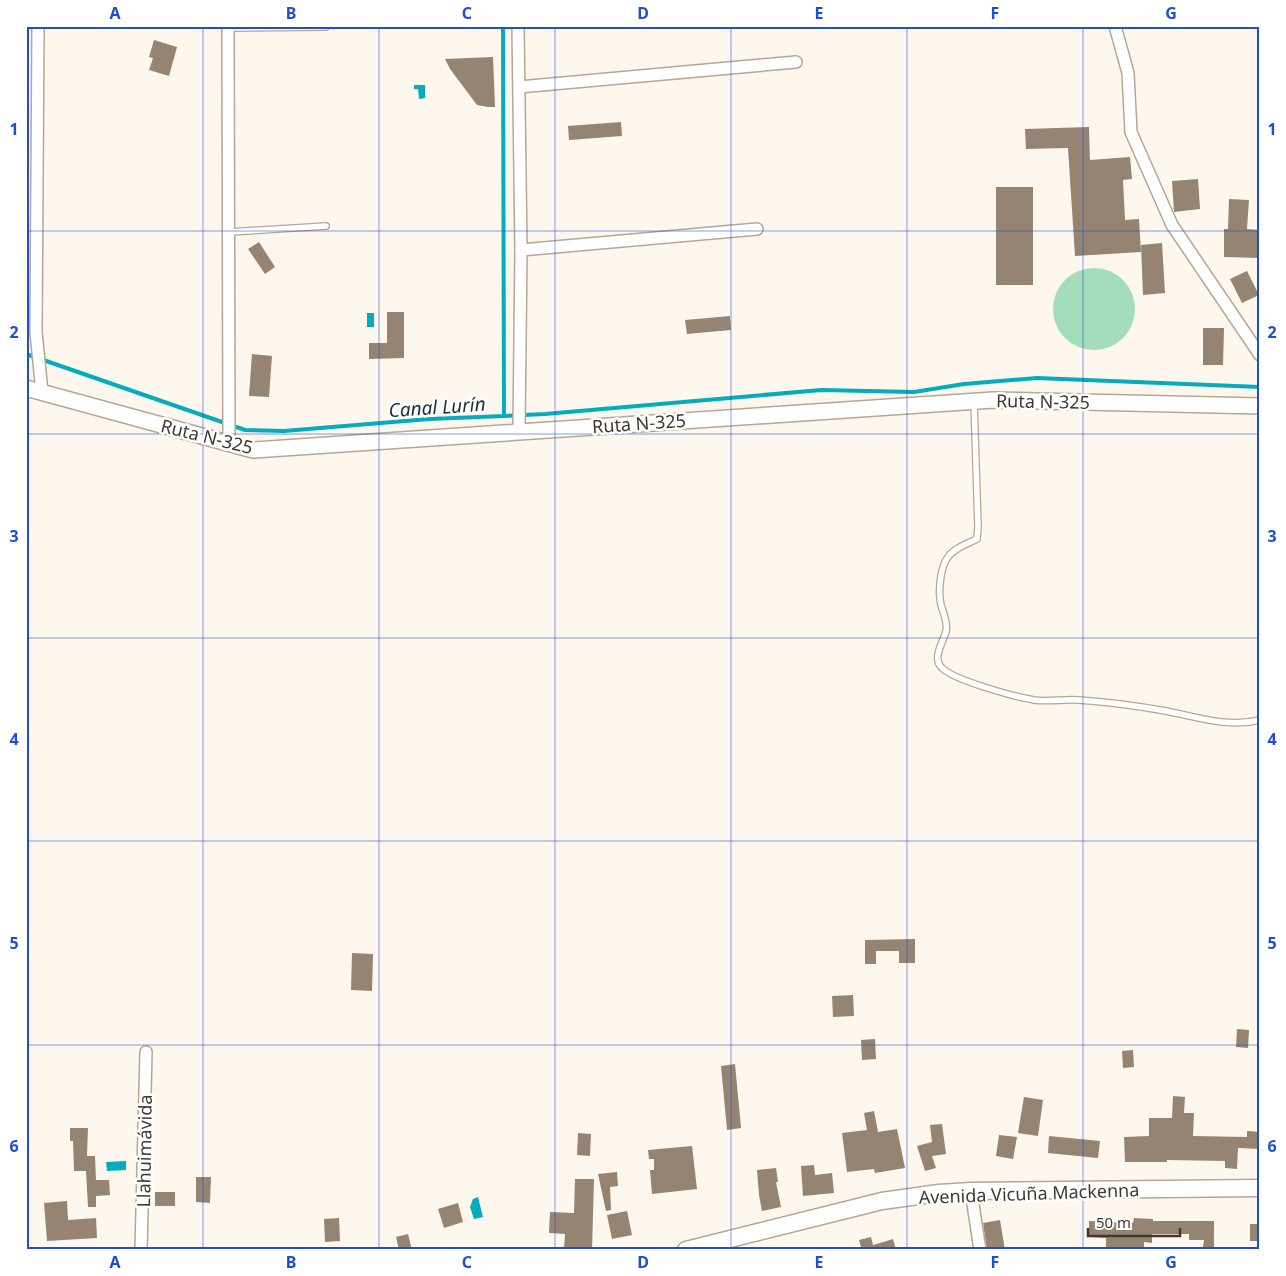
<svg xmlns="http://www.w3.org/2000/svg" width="1286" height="1276" font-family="'Noto Sans',sans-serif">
<rect width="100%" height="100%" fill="#fdf7ee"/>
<circle fill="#a4ddba" cx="1094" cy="309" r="41"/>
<g fill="#04acbe">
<polygon points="414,85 425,85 425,98 419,99 418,89 414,89"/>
<rect x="367" y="313" width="7" height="14"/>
<polygon points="126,1161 126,1170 107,1171 106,1162"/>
<polygon points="478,1197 483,1217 474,1219 470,1207 473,1199"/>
</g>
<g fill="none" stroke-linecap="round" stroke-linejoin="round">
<g stroke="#04acbe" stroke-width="4">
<polyline points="26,354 245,430 284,431 429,419 504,416 503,26"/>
<polyline points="504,416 545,414 821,390 914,392 964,384 1037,378 1260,387"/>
</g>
</g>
<g fill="#968473">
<polygon points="154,40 177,47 169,76 149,70 153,58 149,57"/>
<polygon points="493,57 495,107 488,107 477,105 450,69 445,59"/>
<polygon points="621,122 622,136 569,140 568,126"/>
<polygon points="1089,127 1090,160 1130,157 1132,179 1123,180 1125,220 1139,219 1141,252 1075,256 1068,148 1026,149 1025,129"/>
<polygon points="1198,179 1200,209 1174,212 1172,181"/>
<rect x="996" y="187" width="37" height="98"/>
<polygon points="1229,199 1249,200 1247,229 1260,230 1260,258 1224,257 1224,229 1228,229"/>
<polygon points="259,242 275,267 265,274 248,249"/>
<polygon points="1162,243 1165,293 1143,295 1141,245"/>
<polygon points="1247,271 1259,295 1242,303 1230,279"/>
<polygon points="387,312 404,312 404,358 369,359 369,343 387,343"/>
<polygon points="730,316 731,330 687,334 685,320"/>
<polygon points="1203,328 1224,328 1223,365 1203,365"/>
<polygon points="252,354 272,356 269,397 249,396"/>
<polygon points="915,939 915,963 899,963 899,951 876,951 876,964 865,964 865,940"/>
<polygon points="352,953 373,954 372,991 351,990"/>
<polygon points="853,995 854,1016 833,1017 832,996"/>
<polygon points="1237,1029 1249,1030 1248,1048 1236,1047"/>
<polygon points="875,1039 876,1059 862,1060 861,1040"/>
<polygon points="1133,1050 1134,1067 1123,1068 1122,1051"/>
<polygon points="735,1064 741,1128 727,1130 721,1066"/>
<polygon points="1173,1096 1185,1097 1184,1113 1194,1113 1193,1136 1247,1137 1247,1131 1260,1132 1260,1149 1238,1148 1237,1169 1225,1168 1225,1161 1167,1160 1167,1162 1125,1162 1124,1137 1149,1136 1149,1118 1172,1118"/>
<polygon points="1024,1097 1043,1100 1038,1136 1018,1133"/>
<polygon points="874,1111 878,1132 897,1129 905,1168 875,1173 874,1169 847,1172 842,1133 867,1130 864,1113"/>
<polygon points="942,1124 946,1154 932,1156 936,1168 925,1171 917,1146 932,1142 930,1125"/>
<polygon points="70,1128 88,1128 87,1156 95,1156 96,1180 109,1180 110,1195 96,1196 96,1207 88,1207 86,1171 74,1171 73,1141 70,1141"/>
<polygon points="578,1133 591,1134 590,1156 577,1155"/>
<polygon points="999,1135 1017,1137 1013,1159 996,1156"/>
<polygon points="1049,1136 1100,1141 1098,1158 1048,1153"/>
<polygon points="692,1146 697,1189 652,1194 650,1170 654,1170 654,1159 649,1159 648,1150"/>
<polygon points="814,1165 815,1175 832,1173 834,1193 803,1196 801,1166"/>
<polygon points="776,1168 778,1182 776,1182 781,1207 762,1211 759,1195 757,1170"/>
<polygon points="617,1172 618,1186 610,1187 611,1210 606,1211 598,1174"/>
<polygon points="196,1177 211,1177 210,1203 196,1202"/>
<polygon points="575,1179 594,1179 592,1250 564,1249 565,1234 549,1233 550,1212 574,1213"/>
<rect x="155" y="1192" width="20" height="14"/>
<polygon points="67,1201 68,1220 96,1218 97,1238 47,1241 44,1203"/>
<polygon points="458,1203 463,1222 444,1228 438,1209"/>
<polygon points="627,1211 632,1235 612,1239 607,1215"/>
<polygon points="339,1218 340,1241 325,1242 324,1219"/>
<polygon points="1134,1218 1153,1219 1153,1221 1214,1221 1214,1247 1203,1247 1204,1240 1189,1240 1189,1234 1152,1234 1152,1243 1144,1242 1144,1250 1106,1250 1106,1238 1089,1237 1089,1221 1133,1223"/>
<polygon points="1000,1220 1005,1250 987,1250 983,1223"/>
<rect x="1250" y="1224" width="10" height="17"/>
<polygon points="408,1234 412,1250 399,1250 396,1237"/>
<polygon points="871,1237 873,1245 893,1239 896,1250 862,1250 859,1240"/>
</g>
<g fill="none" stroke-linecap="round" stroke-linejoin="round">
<defs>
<g id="service">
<polyline points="228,28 326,27"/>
<polyline points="230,232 326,226"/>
<path d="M 974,402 L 978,526 L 977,539 C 967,544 954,548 948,557 C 940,567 938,593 941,605 C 943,612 948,623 946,631 C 944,641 932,657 941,667 C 952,680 1016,697 1034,700 C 1048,702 1064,699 1079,700 C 1108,702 1138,706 1166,711 C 1197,717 1228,728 1260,720"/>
</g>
<g id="minor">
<polyline points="38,26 36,332 42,392"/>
<polyline points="228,26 229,443"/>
<polyline points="518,26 521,250 519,431"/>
<polyline points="1115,26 1128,73 1131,132 1172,225 1260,355"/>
<polyline points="519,87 796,62"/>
<polyline points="521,250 757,229"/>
<polyline points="971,1191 980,1250"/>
<polyline points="141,1250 146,1052"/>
</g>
<polyline id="tertiary" points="26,388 253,450 993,400 1260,406"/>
<polyline id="secondary" points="686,1250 882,1201 939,1193 971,1191 1260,1188"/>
</defs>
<use href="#service" stroke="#b5a793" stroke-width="8"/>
<use href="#minor" stroke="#b5a793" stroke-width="14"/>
<use href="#tertiary" stroke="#b5a793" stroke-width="18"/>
<use href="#secondary" stroke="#b5a793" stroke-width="19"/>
<use href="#service" stroke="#fff" stroke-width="5.5"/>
<use href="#minor" stroke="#fff" stroke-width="11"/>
<use href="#tertiary" stroke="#fff" stroke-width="15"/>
<use href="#secondary" stroke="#fff" stroke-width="16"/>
</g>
<path fill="none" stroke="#1d4ed8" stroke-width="1" stroke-opacity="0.55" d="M 203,26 L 203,1250M 379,26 L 379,1250M 555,26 L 555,1250M 731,26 L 731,1250M 907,26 L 907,1250M 1083,26 L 1083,1250M 26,231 L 1260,231M 26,434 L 1260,434M 26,638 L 1260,638M 26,841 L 1260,841M 26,1045 L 1260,1045"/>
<g text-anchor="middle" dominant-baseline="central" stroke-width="5" stroke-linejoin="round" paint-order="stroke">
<g font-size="18" fill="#3f3930" stroke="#fff">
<text transform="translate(1043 401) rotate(1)">Ruta N-325</text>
<text transform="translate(639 423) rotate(-4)">Ruta N-325</text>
<text transform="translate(207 436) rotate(14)">Ruta N-325</text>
<text transform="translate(144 1151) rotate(-89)">Llahuimávida</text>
<text transform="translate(1029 1193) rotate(-2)">Avenida Vicuña Mackenna</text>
</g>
<g font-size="19" font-style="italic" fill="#1a3034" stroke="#fff">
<text transform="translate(437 407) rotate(-4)">Canal Lurín</text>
</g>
</g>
<rect width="1286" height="1276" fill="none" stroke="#ffffff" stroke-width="55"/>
<path d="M1088 1228v8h92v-8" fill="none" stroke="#3f3930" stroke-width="2.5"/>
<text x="1096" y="1228" font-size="15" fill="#3f3930" stroke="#ffffff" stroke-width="4" paint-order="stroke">50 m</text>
<rect x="28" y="28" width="1230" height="1220" fill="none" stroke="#1d4ed8" stroke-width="2"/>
<g font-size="16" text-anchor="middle" font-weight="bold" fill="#1d4ed8">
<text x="115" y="19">A</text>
<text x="291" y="19">B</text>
<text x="467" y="19">C</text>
<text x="643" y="19">D</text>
<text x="819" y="19">E</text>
<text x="995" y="19">F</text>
<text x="1171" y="19">G</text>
<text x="14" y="135">1</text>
<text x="1272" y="135">1</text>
<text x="14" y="338">2</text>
<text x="1272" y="338">2</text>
<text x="14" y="542">3</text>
<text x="1272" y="542">3</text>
<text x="14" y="745">4</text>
<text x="1272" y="745">4</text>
<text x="14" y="949">5</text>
<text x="1272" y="949">5</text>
<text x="14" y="1152">6</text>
<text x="1272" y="1152">6</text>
<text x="115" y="1268">A</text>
<text x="291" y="1268">B</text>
<text x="467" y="1268">C</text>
<text x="643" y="1268">D</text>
<text x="819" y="1268">E</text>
<text x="995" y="1268">F</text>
<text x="1171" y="1268">G</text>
</g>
</svg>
